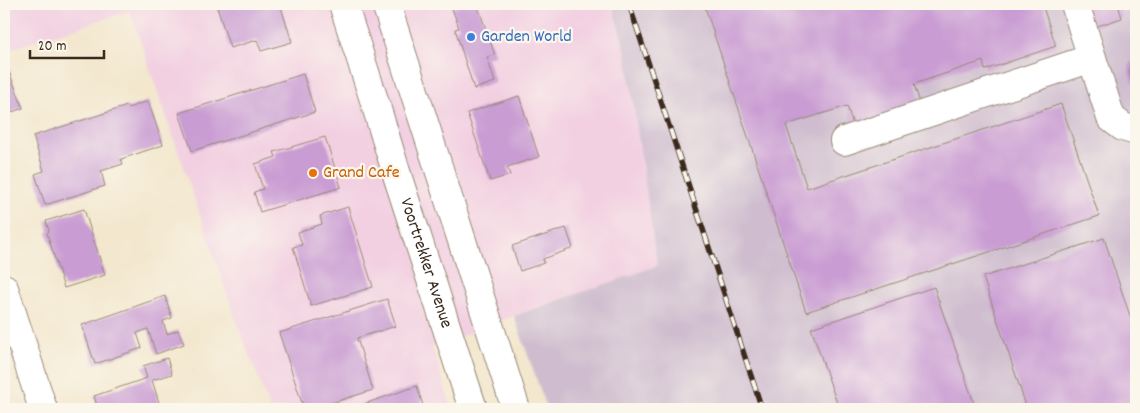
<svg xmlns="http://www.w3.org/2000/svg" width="1140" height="413" font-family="Dekko,sans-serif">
<rect width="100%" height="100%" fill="#fbf7ec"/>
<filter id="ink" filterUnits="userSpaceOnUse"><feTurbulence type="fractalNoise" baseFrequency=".02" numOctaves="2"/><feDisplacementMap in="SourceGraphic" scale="10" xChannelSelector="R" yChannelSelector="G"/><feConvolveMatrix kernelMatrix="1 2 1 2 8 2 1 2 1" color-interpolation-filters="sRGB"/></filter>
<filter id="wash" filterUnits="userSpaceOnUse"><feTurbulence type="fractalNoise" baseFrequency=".0096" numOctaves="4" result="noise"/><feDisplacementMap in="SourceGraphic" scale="20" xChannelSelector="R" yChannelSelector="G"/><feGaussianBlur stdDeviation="1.12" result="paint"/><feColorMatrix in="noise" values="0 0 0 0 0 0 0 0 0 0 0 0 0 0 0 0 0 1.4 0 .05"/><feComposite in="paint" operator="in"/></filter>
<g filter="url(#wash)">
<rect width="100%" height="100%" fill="#f3e7ce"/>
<polygon fill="#f2cfe1" points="4,4 612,4 626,53 657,266 514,316 432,347 452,409 270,409 238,326 130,11 4,51"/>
<polygon fill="#cfbdcf" points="612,4 1136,4 1136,409 547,409 514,316 657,266 626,53"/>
<g id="blocks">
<g fill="#c99cd3">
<polygon points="216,4 280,4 292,42 261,51 257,40 230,48"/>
<polygon points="465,4 477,4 495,55 487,57 495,82 474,89 455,29 459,28 452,8"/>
<polygon points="704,4 1042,4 1056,46 985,70 983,61 914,84 922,109 855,131 847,106 786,125 807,188 1061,104 1099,216 806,312"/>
<polygon points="1081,4 1118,4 1122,18 1088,29"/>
<polygon points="1136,54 1136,87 1131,80 1129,72 1130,64"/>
<polygon points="5,61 23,108 4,115 4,62"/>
<polygon points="303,74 315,112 192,151 179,113"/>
<polygon points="519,96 539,157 507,167 510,175 490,181 467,113"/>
<polygon points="148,101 163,145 121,159 123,164 101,171 105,186 45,205 35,174 44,171 33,136 127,106 128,108"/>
<polygon points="325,137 341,187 260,212 254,192 263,189 255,164 276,157 274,152"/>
<polygon points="1136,174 1136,188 1132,176"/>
<polygon points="348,207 373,287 311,306 293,247 302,245 298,232 322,224 320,216"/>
<polygon points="84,209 105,275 64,288 47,233 49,231 46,221"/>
<polygon points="566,228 573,248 543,259 544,263 520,271 512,246"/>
<polygon points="1104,238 1136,334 1136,409 1027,409 983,277"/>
<polygon points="934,287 976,409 839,409 811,328"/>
<polygon points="165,296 172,318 163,321 167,334 178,330 184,344 156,354 148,329 137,333 142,348 95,364 82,325"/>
<polygon points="387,299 396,326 357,338 373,390 312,409 304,409 279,333"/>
<polygon points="167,358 172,374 152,380 161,409 98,409 94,396 147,378 143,366"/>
<polygon points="417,386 424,409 349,409"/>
</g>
</g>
</g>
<g filter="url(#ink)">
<use href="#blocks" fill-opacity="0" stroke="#978876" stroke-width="1"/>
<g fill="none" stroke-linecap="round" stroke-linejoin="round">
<defs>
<g id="minor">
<polyline points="1075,4 1111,118 1123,127 1136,131"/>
<polyline points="844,141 1092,58"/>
<polyline points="4,288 43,409"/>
</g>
<g id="major">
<path id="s1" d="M 343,4 L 376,106 L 398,178 L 473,409"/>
<polyline points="386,4 516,409"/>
</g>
</defs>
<use href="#minor" stroke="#978876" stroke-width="30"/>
<use href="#major" stroke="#978876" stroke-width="30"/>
<use href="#minor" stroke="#fff" stroke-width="28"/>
<use href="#major" stroke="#fff" stroke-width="28"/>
<defs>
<polyline id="rail" points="629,4 762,409"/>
</defs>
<use href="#rail" stroke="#3b2a1e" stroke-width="5.5"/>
<use href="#rail" stroke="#fbf7ec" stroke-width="4" stroke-dasharray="11" stroke-linecap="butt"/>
</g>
</g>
<circle fill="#3f7fe0" stroke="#fbf7ec" stroke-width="2" cx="471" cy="37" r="5"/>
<circle fill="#e8710a" stroke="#fbf7ec" stroke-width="2" cx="313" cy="173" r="5"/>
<g text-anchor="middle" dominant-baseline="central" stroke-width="4.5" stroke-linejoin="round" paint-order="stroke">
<g font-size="18" fill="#366cbe" stroke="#fbf7ec" text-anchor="start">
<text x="481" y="37">Garden World</text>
</g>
<g font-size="18" fill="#c56008" stroke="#fbf7ec" text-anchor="start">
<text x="323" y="173">Grand Cafe</text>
</g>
<g font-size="18" fill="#3b2a1e" stroke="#fbf7ec">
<text stroke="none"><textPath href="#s1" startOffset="272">Voortrekker Avenue</textPath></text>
</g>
</g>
<rect width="1140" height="413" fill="none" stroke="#fbf7ec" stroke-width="20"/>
<path d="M30 50v8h74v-8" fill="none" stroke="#3b2a1e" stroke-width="2.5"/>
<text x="38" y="50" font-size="15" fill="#3b2a1e" stroke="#fbf7ec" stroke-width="4" paint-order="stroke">20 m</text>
</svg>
